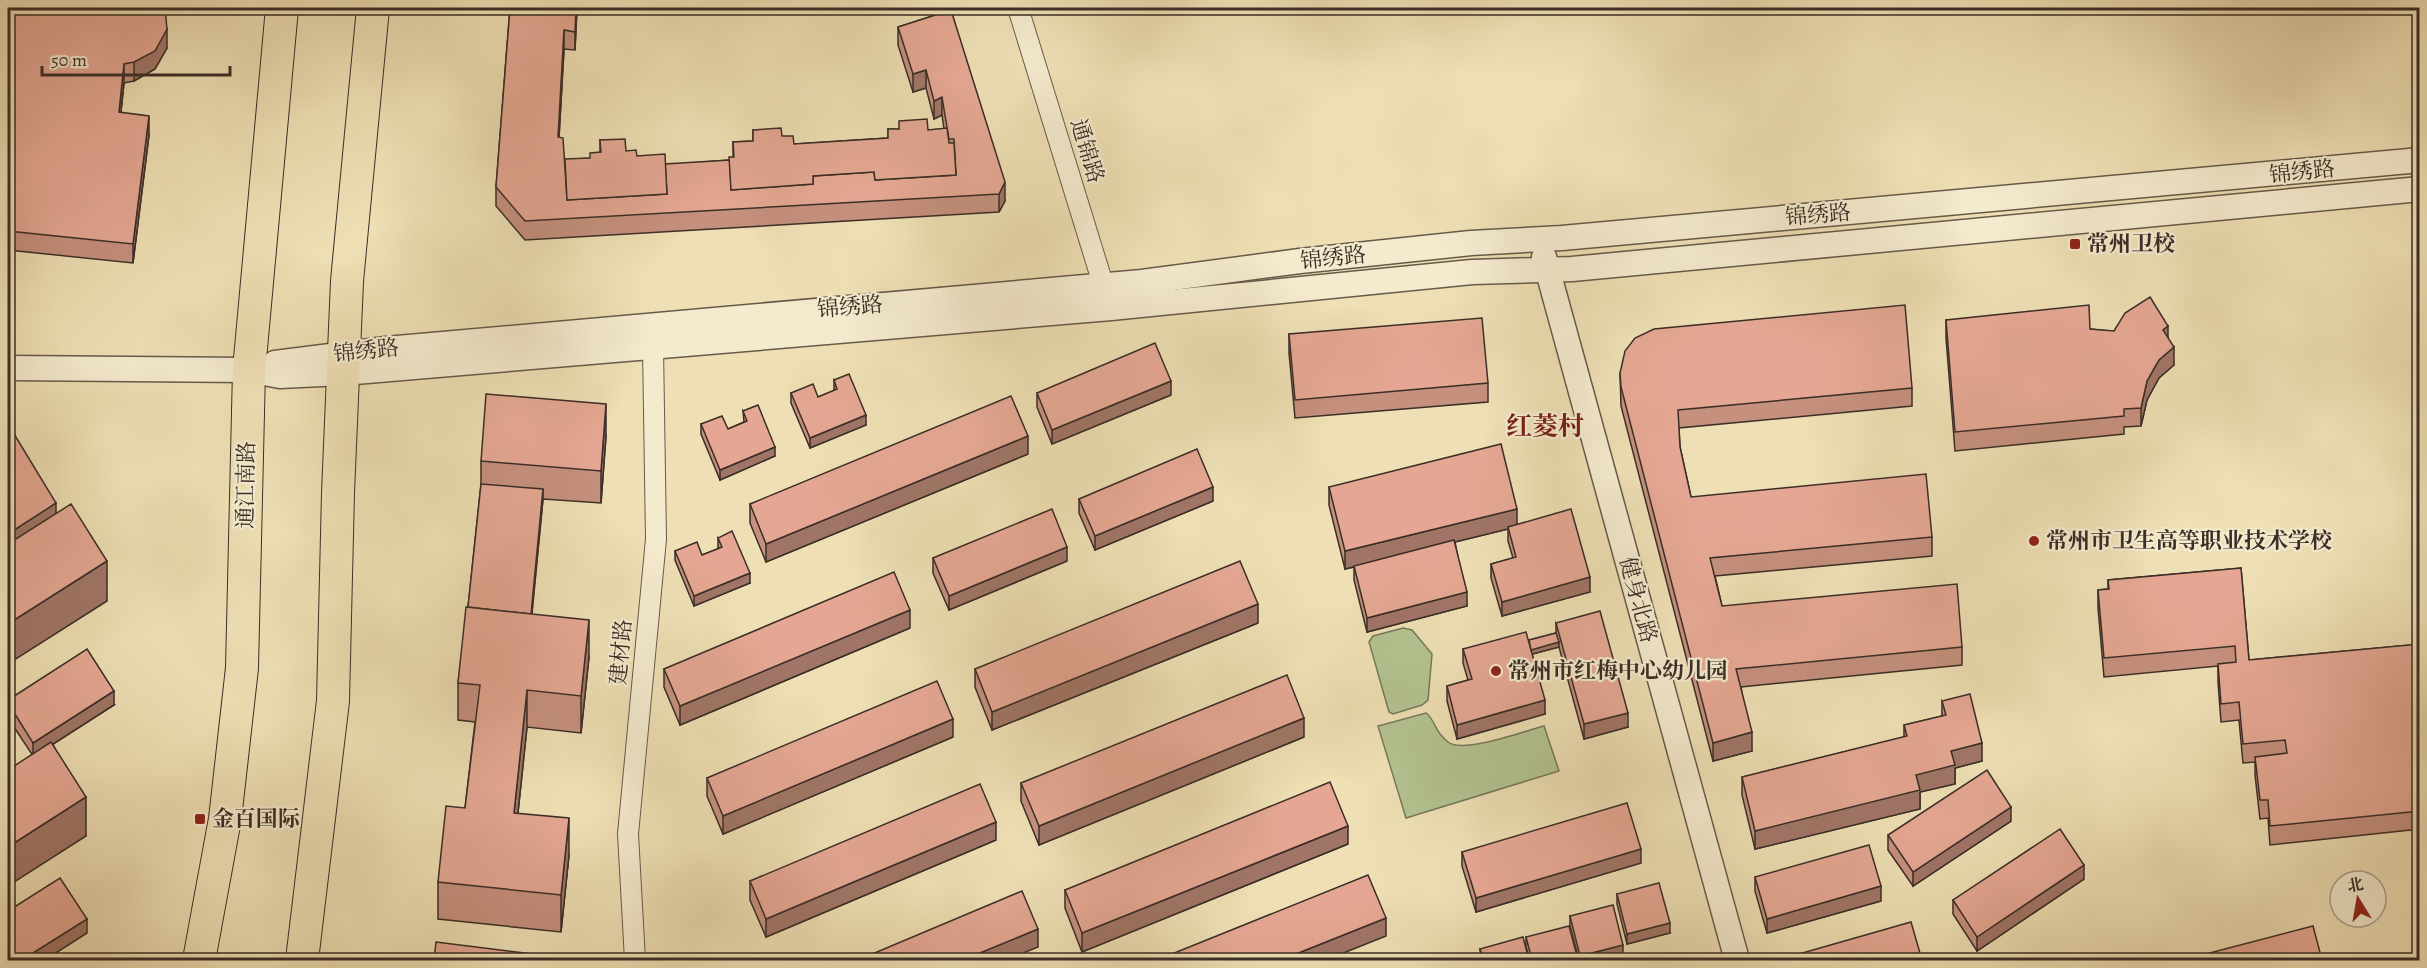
<svg xmlns="http://www.w3.org/2000/svg" width="2427" height="968" font-family="Alegreya,'Noto Serif SC',serif">
<rect width="100%" height="100%" fill="#eedfb4"/>
<filter id="stains"><feTurbulence type="fractalNoise" baseFrequency=".00333" numOctaves="4"/><feColorMatrix values="0 0 0 0 .2 0 0 0 0 .09 0 0 0 0 .02 0 0 0 .5 -.17"/></filter>
<radialGradient id="worn" r=".72"><stop offset=".6" stop-color="#630" stop-opacity="0"/><stop offset="1" stop-color="#630" stop-opacity=".3"/></radialGradient>
<g fill="#b3c391" stroke="#76785c" stroke-width="1.5">
<polygon points="1403,628 1412,630 1432,654 1428,700 1422,705 1393,714 1389,712 1369,642 1373,636"/>
<path d="M 1426,713 C 1435,719 1434,732 1448,742 C 1463,754 1525,731 1544,726 L 1559,771 L 1406,818 L 1378,726 Z"/>
</g>
<g fill="none" stroke-linecap="round" stroke-linejoin="round">
<defs>
<g id="minor">
<polyline points="1018,8 1107,297"/>
<polyline points="635,960 628,834 656,539 653,347"/>
</g>
<g id="tertiary">
<polyline points="1544,257 1737,960"/>
<polyline points="275,363 386,349 1142,282 1300,261 1471,243 1562,238 2420,160"/>
<polyline points="8,368 249,370 280,376 343,373 1111,308 1472,272 1572,269 2420,189"/>
</g>
<g id="primary">
<polyline points="199,960 225,819 242,668 249,370 282,8"/>
<polyline points="302,960 333,701 338,493 347,281 373,8"/>
</g>
</defs>
<use href="#minor" stroke="#675a4a" stroke-width="22"/>
<use href="#tertiary" stroke="#675a4a" stroke-width="27"/>
<use href="#primary" stroke="#3a2e27" stroke-width="34"/>
<use href="#minor" stroke="#f4eace" stroke-width="20"/>
<use href="#tertiary" stroke="#f4eace" stroke-width="24"/>
<use href="#primary" stroke="#eedfb4" stroke-width="32"/>
</g>
<g fill="#c5907e" stroke="#3a2e27" stroke-width="1.5">
<polygon points="8,8 167,48 155,69 134,81 124,83 121,112 149,135 133,263 8,250"/>
<polygon points="510,8 577,8 575,50 564,49 559,137 565,160 590,158 600,152 600,140 637,156 665,165 729,160 733,157 733,142 753,141 753,130 782,136 794,144 888,138 888,129 928,130 944,129 942,115 934,119 926,88 913,92 898,45 898,27 951,10 1005,201 999,212 525,240 496,206 496,187"/>
<polygon points="1946,320 2090,329 2168,337 2174,365 2159,378 2147,400 2141,426 2124,427 2124,434 1955,451 1946,338"/>
<polygon points="1289,334 1488,383 1488,402 1295,418 1289,353"/>
<polygon points="1620,373 1912,388 1912,406 1679,428 1680,447 1691,497 1932,537 1932,556 1715,576 1722,606 1962,647 1962,665 1741,687 1752,751 1713,761 1621,406"/>
<polygon points="834,380 866,425 810,448 791,403 791,393 818,397 834,391"/>
<polygon points="1037,393 1171,395 1052,444 1037,407"/>
<polygon points="743,411 775,456 720,480 701,434 701,424 728,429 744,422"/>
<polygon points="606,436 601,503 543,499 532,614 589,657 581,733 527,727 518,813 569,855 561,932 438,919 438,882 465,808 475,722 458,720 458,683 468,607 481,484 481,461"/>
<polygon points="1028,454 766,562 750,523 750,504"/>
<polygon points="1329,487 1517,524 1590,592 1502,616 1491,578 1491,564 1513,558 1508,541 1508,529 1455,542 1467,606 1367,632 1354,580 1354,567 1345,569 1329,505"/>
<polygon points="1079,499 1213,501 1095,550 1079,513"/>
<polygon points="718,538 750,583 694,606 675,560 675,551 702,555 718,549"/>
<polygon points="933,558 1067,561 949,610 933,573"/>
<polygon points="2241,568 2249,660 2420,644 2420,829 2270,845 2268,818 2260,819 2255,775 2255,762 2243,763 2239,720 2221,722 2218,682 2218,666 2104,677 2098,608 2098,590 2108,589 2108,580"/>
<polygon points="1258,623 992,730 975,687 975,669"/>
<polygon points="1556,623 1628,727 1584,739 1559,647 1532,654 1545,714 1457,739 1447,701 1447,686 1468,680 1463,663 1463,649 1529,640 1556,633"/>
<polygon points="910,628 680,725 664,687 664,669"/>
<polygon points="8,700 114,705 53,744 86,836 8,718"/>
<polygon points="1942,701 1982,761 1955,768 1955,784 1920,792 1920,809 1755,849 1742,795 1742,777 1904,737 1904,725 1942,716"/>
<polygon points="953,737 723,834 707,796 707,778"/>
<polygon points="1304,737 1039,845 1021,801 1021,783"/>
<polygon points="2011,821 1913,886 1888,850 1888,835"/>
<polygon points="996,840 766,937 750,900 750,881"/>
<polygon points="1348,844 1082,952 1065,908 1065,890"/>
<polygon points="1462,852 1641,863 1476,912 1462,866"/>
<polygon points="1755,877 1881,901 1767,933 1755,891"/>
<polygon points="2084,879 1977,951 1953,914 1953,900"/>
<polygon points="1617,894 1670,933 1627,944 1617,904"/>
<polygon points="1570,916 1623,955 1600,960 1579,960 1570,926"/>
<polygon points="1526,937 1578,960 1530,960 1526,947"/>
<polygon points="1480,949 1529,960 1481,960"/>
</g>
<g fill="#a07567" stroke="#3a2e27" stroke-width="1.5">
<polygon points="576,8 577,8 575,50 575,32"/>
<polygon points="167,29 167,48 155,69 134,81 134,62"/>
<polygon points="564,30 564,49 558,156 558,137"/>
<polygon points="124,64 124,83 119,130 119,112"/>
<polygon points="926,70 926,88 913,92 913,74"/>
<polygon points="942,97 942,115 934,119 934,101"/>
<polygon points="149,116 149,135 133,263 133,244"/>
<polygon points="1005,182 1005,201 999,212 999,194"/>
<polygon points="2168,326 2168,344 2163,330"/>
<polygon points="2174,347 2174,365 2159,378 2147,400 2141,426 2141,408 2147,381 2159,360"/>
<polygon points="1171,381 1171,395 1052,444 1052,430"/>
<polygon points="606,404 606,436 601,503 601,471"/>
<polygon points="866,415 866,425 810,448 810,438"/>
<polygon points="1028,436 1028,454 766,562 766,544"/>
<polygon points="775,447 775,456 720,480 720,470"/>
<polygon points="1213,487 1213,501 1095,550 1095,536"/>
<polygon points="543,489 543,499 528,650 528,641"/>
<polygon points="56,503 56,522 8,553 8,534"/>
<polygon points="1517,509 1517,527 1508,527 1508,529 1345,569 1345,551"/>
<polygon points="1067,547 1067,561 949,610 949,596"/>
<polygon points="107,561 107,601 8,664 8,624"/>
<polygon points="750,573 750,583 694,606 694,596"/>
<polygon points="1590,577 1590,592 1502,616 1502,602"/>
<polygon points="1467,592 1467,606 1367,632 1367,618"/>
<polygon points="1258,604 1258,623 992,730 992,712"/>
<polygon points="910,610 910,628 680,725 680,706"/>
<polygon points="589,620 589,657 581,733 581,696"/>
<polygon points="1559,642 1559,647 1529,655 1529,650"/>
<polygon points="527,690 527,727 514,850 514,813"/>
<polygon points="114,691 114,705 33,757 33,743"/>
<polygon points="1545,700 1545,714 1457,739 1457,725"/>
<polygon points="1628,713 1628,727 1584,739 1584,724"/>
<polygon points="1304,718 1304,737 1039,845 1039,826"/>
<polygon points="953,719 953,737 723,834 723,816"/>
<polygon points="1752,732 1752,751 1713,761 1713,743"/>
<polygon points="1982,743 1982,761 1955,768 1955,784 1920,792 1920,809 1755,849 1755,831 1916,775 1951,751"/>
<polygon points="86,797 86,836 8,886 8,847"/>
<polygon points="2011,807 2011,821 1913,886 1913,872"/>
<polygon points="569,818 569,855 561,932 561,895"/>
<polygon points="996,822 996,840 766,937 766,919"/>
<polygon points="1348,826 1348,844 1082,952 1082,933"/>
<polygon points="1641,849 1641,863 1476,912 1476,898"/>
<polygon points="2084,865 2084,879 1977,951 1977,937"/>
<polygon points="1881,886 1881,901 1767,933 1767,919"/>
<polygon points="1386,918 1386,936 1326,960 1281,960"/>
<polygon points="87,919 87,933 45,960 22,960"/>
<polygon points="1670,923 1670,933 1627,944 1627,934"/>
<polygon points="1038,929 1038,947 1006,960 963,960"/>
<polygon points="1623,945 1623,955 1600,960 1580,960 1580,956"/>
</g>
<g fill="#e5a793" stroke="#3a2e27" stroke-width="1.5">
<polygon points="8,8 165,8 167,29 155,51 134,62 124,64 119,112 149,116 133,244 8,231"/>
<polygon points="510,8 576,8 575,32 564,30 558,137 563,138 567,200 667,194 665,164 730,160 731,190 813,184 813,176 874,172 875,180 956,175 954,139 949,139 942,97 934,101 926,70 913,74 898,27 951,10 1005,182 999,194 525,221 496,187"/>
<polygon points="927,119 928,130 947,128 949,143 954,143 956,175 875,180 874,172 813,176 813,184 731,190 729,157 734,157 733,142 753,141 753,130 781,128 782,136 793,136 794,144 888,138 888,129 899,129 899,121"/>
<polygon points="625,139 626,151 636,150 637,156 665,154 667,194 567,200 565,159 590,158 590,153 601,152 600,140"/>
<polygon points="2150,297 2168,326 2163,330 2174,347 2159,360 2147,381 2141,408 2124,409 2124,416 1955,432 1946,320 2089,305 2090,329 2114,331 2125,313"/>
<polygon points="1905,305 1912,388 1678,410 1680,447 1691,497 1926,474 1932,537 1710,558 1722,606 1957,584 1962,647 1736,669 1752,732 1713,743 1621,387 1620,373 1625,351 1635,338 1654,329"/>
<polygon points="1482,318 1488,383 1295,400 1289,334"/>
<polygon points="1155,343 1171,381 1052,430 1037,393"/>
<polygon points="849,374 866,415 810,438 791,393 813,384 818,397 837,389 834,380"/>
<polygon points="486,394 606,404 601,471 481,461"/>
<polygon points="1011,396 1028,436 766,544 750,504"/>
<polygon points="758,405 775,447 720,470 701,424 722,416 728,429 747,421 743,411"/>
<polygon points="8,424 56,503 8,534"/>
<polygon points="1501,444 1517,509 1345,551 1329,487"/>
<polygon points="1197,449 1213,487 1095,536 1079,499"/>
<polygon points="481,484 543,489 531,614 468,607"/>
<polygon points="71,504 107,561 8,624 8,544"/>
<polygon points="1052,509 1067,547 949,596 933,558"/>
<polygon points="1571,509 1590,577 1502,602 1491,564 1516,557 1508,527"/>
<polygon points="732,531 750,573 694,596 675,551 697,542 702,555 722,547 718,538"/>
<polygon points="1454,540 1467,592 1367,618 1354,566"/>
<polygon points="1240,561 1258,604 992,712 975,669"/>
<polygon points="2241,568 2249,660 2420,644 2420,811 2270,826 2268,800 2260,800 2255,757 2287,753 2285,740 2243,744 2239,702 2221,704 2218,664 2236,662 2235,646 2104,658 2098,590 2109,589 2108,580"/>
<polygon points="894,572 910,610 680,706 664,669"/>
<polygon points="466,607 589,620 581,696 527,690 514,813 569,818 561,895 438,882 446,806 465,808 480,685 458,683"/>
<polygon points="1600,611 1628,713 1584,724 1556,623"/>
<polygon points="1526,632 1545,700 1457,725 1447,686 1472,679 1463,649"/>
<polygon points="1556,633 1559,642 1531,650 1529,640"/>
<polygon points="87,649 114,691 33,743 8,703 8,700"/>
<polygon points="1287,675 1304,718 1039,826 1021,783"/>
<polygon points="937,681 953,719 723,816 707,778"/>
<polygon points="1970,694 1982,743 1951,751 1955,765 1916,775 1920,790 1755,831 1742,777 1907,736 1904,725 1946,715 1942,701"/>
<polygon points="51,742 86,797 8,847 8,770"/>
<polygon points="1987,770 2011,807 1913,872 1888,835"/>
<polygon points="1330,782 1348,826 1082,933 1065,890"/>
<polygon points="980,784 996,822 766,919 750,881"/>
<polygon points="1627,803 1641,849 1476,898 1462,852"/>
<polygon points="2060,829 2084,865 1977,937 1953,900"/>
<polygon points="1869,845 1881,886 1767,919 1755,877"/>
<polygon points="1368,875 1386,918 1281,960 1157,960"/>
<polygon points="60,878 87,919 22,960 8,960 8,911"/>
<polygon points="1659,883 1670,923 1627,934 1617,894"/>
<polygon points="1022,891 1038,929 963,960 858,960"/>
<polygon points="1613,905 1623,945 1580,956 1570,916"/>
<polygon points="1911,922 1922,960 1786,960 1785,958"/>
<polygon points="1569,926 1578,960 1532,960 1526,937"/>
<polygon points="2313,926 2322,960 2183,960"/>
<polygon points="1523,937 1529,960 1483,960 1480,949"/>
<polygon points="436,942 557,957 557,960 434,960"/>
</g>
<g fill="#8f2418" stroke="#f4eace" stroke-width="2">
<rect x="2069" y="238" width="12" height="12" rx="3"/>
<circle cx="2034" cy="541" r="6"/>
<circle cx="1496" cy="671" r="6"/>
<rect x="194" y="813" width="12" height="12" rx="3"/>
</g>
<g text-anchor="middle" dominant-baseline="central" stroke-width="4.5" stroke-linejoin="round" paint-order="stroke">
<g font-size="22" fill="#3a2e27" stroke="#f4eace">
<text transform="translate(1087 151) rotate(73)">通锦路</text>
<text transform="translate(2302 172) rotate(-6)">锦绣路</text>
<text transform="translate(1818 215) rotate(-5)">锦绣路</text>
<text transform="translate(1333 258) rotate(-6)">锦绣路</text>
<text transform="translate(850 307) rotate(-5)">锦绣路</text>
<text transform="translate(366 351) rotate(-6)">锦绣路</text>
<text transform="translate(246 485) rotate(-89)">通江南路</text>
<text transform="translate(1638 600) rotate(75)">健身北路</text>
<text transform="translate(621 652) rotate(-85)">建材路</text>
</g>
<g font-size="22" font-weight="bold" fill="#3a2e27" stroke="#f4eace" text-anchor="start">
<text x="2087" y="244">常州卫校</text>
<text x="2046" y="541">常州市卫生高等职业技术学校</text>
<text x="1508" y="671">常州市红梅中心幼儿园</text>
<text x="212" y="819">金百国际</text>
</g>
<g font-size="26" font-weight="bold" fill="#7a1f14" stroke="#f4eace">
<text x="1545" y="426">红菱村</text>
</g>
</g>
<rect width="2427" height="968" fill="none" stroke="#eedfb4" stroke-width="30"/>
<rect x="9" y="9" width="2409" height="950" fill="none" stroke="#3a2e27" stroke-width="3"/>
<rect x="15" y="15" width="2397" height="938" fill="none" stroke="#3a2e27" stroke-width="1.5"/>
<g transform="translate(2358 899) rotate(349)"><circle r="28" fill="#f4eace" stroke="#aa9f8b" stroke-width="1.5"/>
<path d="M0-4.5L10 22L0 15L-10 22Z" fill="#8f2418"/>
<text y="-9" font-size="16" font-weight="bold" text-anchor="middle" fill="#3a2e27">北</text>
</g>
<path d="M42 66v9h188v-9" fill="none" stroke="#3a2e27" stroke-width="3"/>
<text x="51" y="66" font-size="18" fill="#3a2e27" stroke="#f4eace" stroke-width="4.5" paint-order="stroke">50 m</text>
<rect width="100%" height="100%" filter="url(#stains)"/>
<rect width="100%" height="100%" fill="url(#worn)"/>
</svg>
